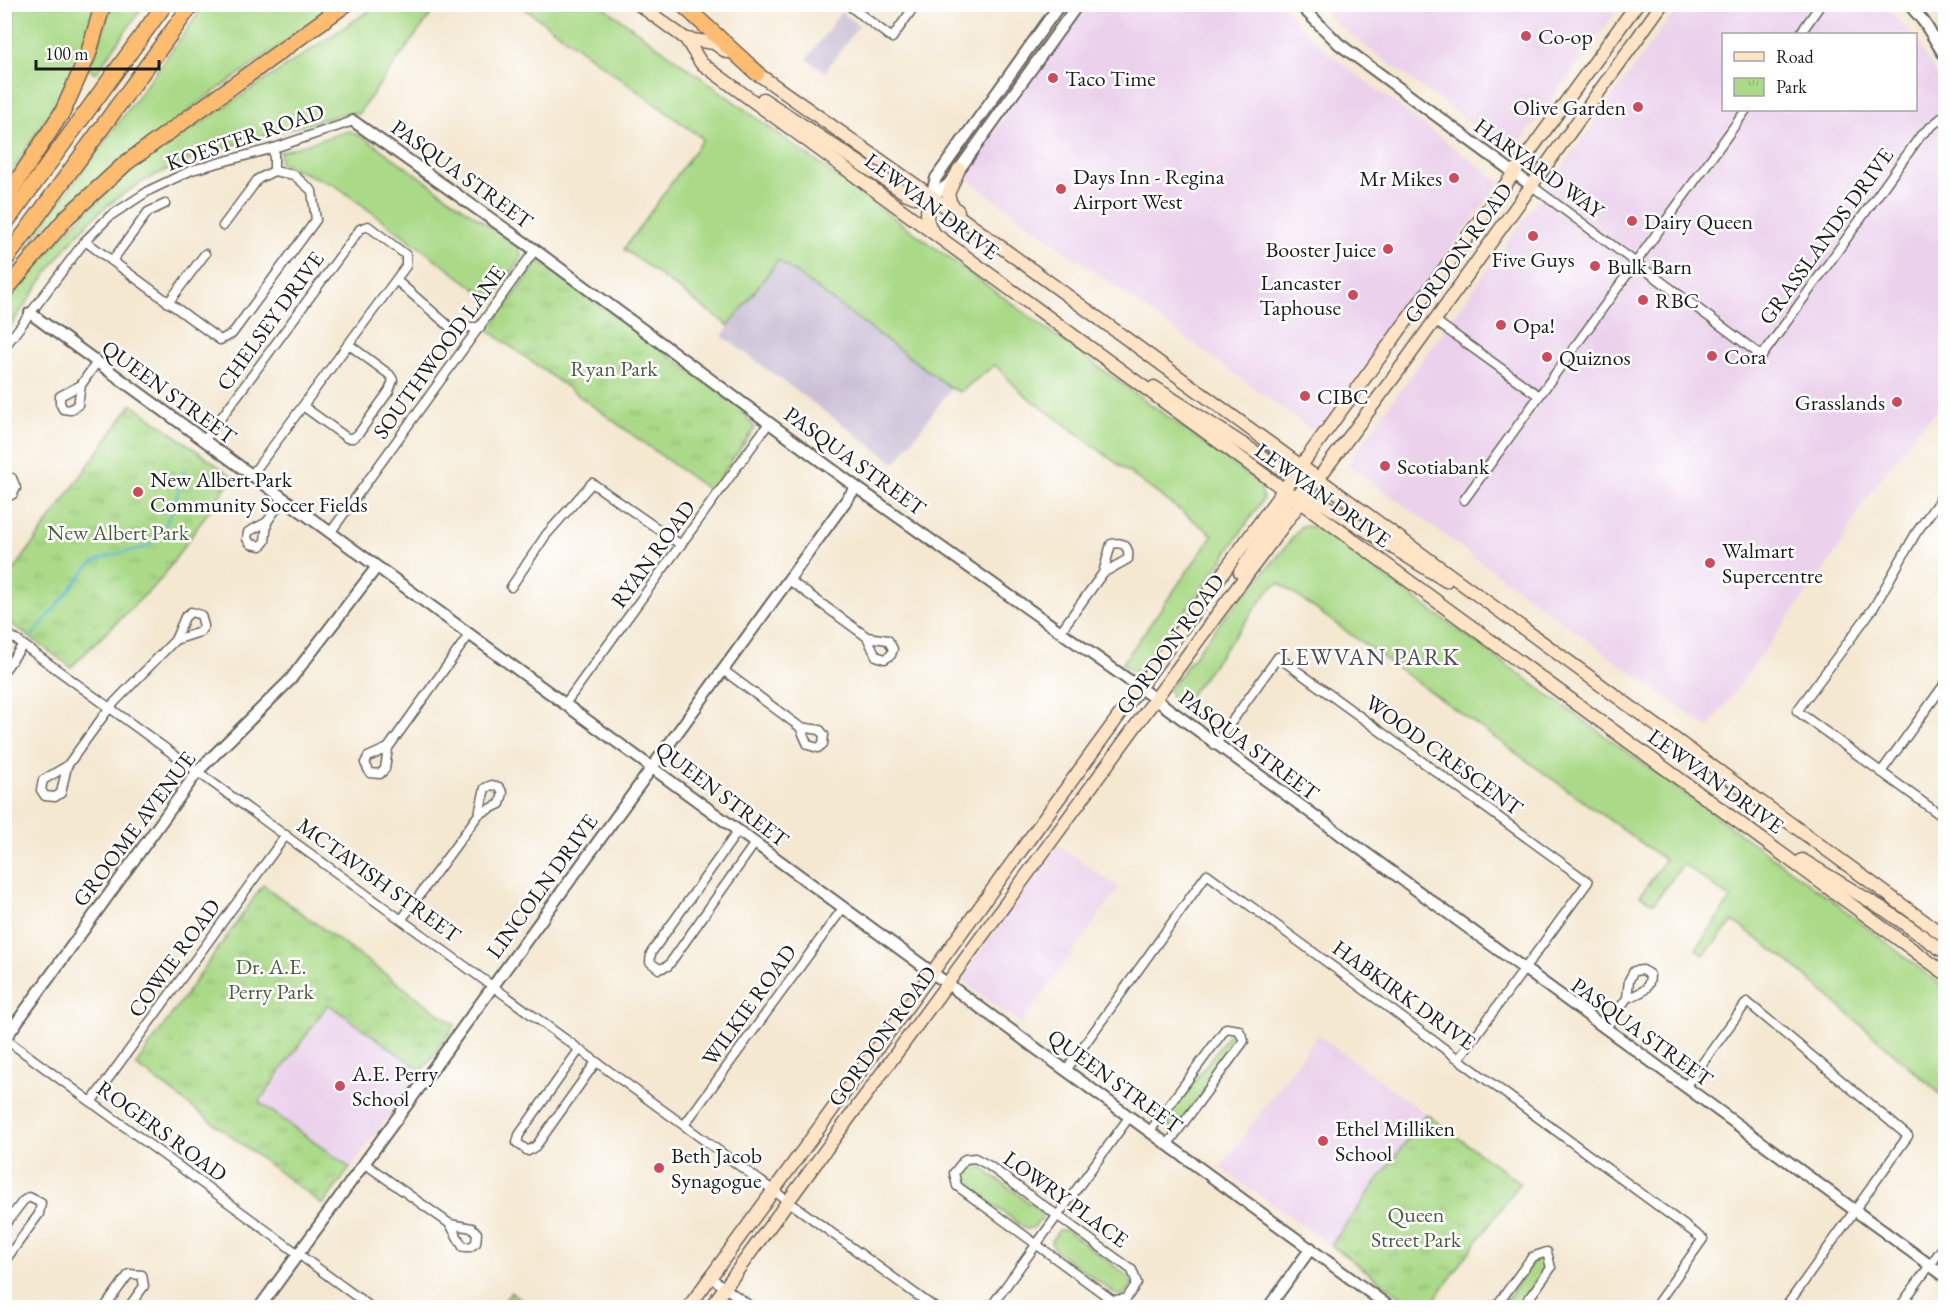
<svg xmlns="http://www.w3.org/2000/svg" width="1950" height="1312" font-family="'EB Garamond',serif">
<defs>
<pattern id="park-tufts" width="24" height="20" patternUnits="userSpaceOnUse" patternTransform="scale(1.5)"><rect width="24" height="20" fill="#aada88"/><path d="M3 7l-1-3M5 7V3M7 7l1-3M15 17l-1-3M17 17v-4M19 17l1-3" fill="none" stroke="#92ba75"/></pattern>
</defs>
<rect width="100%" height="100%" fill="#fff"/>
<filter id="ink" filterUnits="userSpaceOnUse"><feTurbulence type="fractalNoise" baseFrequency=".0167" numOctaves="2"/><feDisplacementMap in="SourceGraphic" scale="12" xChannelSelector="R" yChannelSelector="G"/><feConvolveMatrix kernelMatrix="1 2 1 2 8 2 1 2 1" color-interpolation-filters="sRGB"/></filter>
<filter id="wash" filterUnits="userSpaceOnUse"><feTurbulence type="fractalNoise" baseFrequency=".008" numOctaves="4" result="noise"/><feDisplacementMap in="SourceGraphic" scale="24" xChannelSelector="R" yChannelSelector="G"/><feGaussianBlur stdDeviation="1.35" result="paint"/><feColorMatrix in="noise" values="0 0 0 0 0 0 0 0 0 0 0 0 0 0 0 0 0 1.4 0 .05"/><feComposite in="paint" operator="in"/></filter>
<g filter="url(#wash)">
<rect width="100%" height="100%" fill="#f4e8d1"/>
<g fill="#ebd1ec">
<polygon points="1281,4 1305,32 1336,59 1500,182 1316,433 963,176 1084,5"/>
<polygon points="1319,5 1621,5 1512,153 1372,51 1333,21"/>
<polygon points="1679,5 1885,5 1911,34 1724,34 1724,110 1916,110 1916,39 1945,89 1945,404 1917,430 1862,505 1837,552 1708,728 1347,464"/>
<polygon points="1057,844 1119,888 1021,1024 965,983 963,976"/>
<polygon points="328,1004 422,1071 350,1168 259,1102"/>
<polygon points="1318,1035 1426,1114 1331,1245 1220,1168"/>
</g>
<g fill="#cbbfd6">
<polygon points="841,12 859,25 825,72 807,59"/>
<polygon points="777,260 951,388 895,463 722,336"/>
</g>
<g fill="#aada88" stroke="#637b52" stroke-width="1.5">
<polygon points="15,5 95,5 83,50 52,110 5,182 5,103 11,73"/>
<polygon points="110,5 144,5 96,73 88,68 105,26"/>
<polygon points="205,5 338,5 194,106 30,252 26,248"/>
<path d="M 378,5 L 438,5 L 358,114 L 345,113 C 263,139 168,153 101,211 C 62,245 34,293 5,334 L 5,304 L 63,235 L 130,170 Z"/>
<polygon points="520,5 601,5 1260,484 1263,499 1216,569 1143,670 1134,672 1122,664 1213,535 1021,392 995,365 960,392 951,388 778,260 729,326 624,249 703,139"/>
<polygon points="349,131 366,139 520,248 521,259 491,300 336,186 280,163 280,152"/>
<polygon points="1301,526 1316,527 1829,898 1945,988 1945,1098 1788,961 1733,921 1704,955 1696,949 1731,899 1683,864 1654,903 1640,896 1665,860 1279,583 1270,589 1181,707 1172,702 1169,689 1222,620 1285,548"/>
<polygon points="1230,1033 1238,1036 1238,1043 1177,1127 1170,1128 1166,1123 1166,1119"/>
<polygon points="968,1163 977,1164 1040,1211 1042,1218 1033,1228 1026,1229 963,1183 960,1175"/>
<polygon points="1059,1230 1067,1230 1130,1278 1132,1284 1124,1295 1117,1295 1054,1249 1051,1241"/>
<polygon points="1542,1258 1546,1267 1517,1307 1501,1308 1535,1259"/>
</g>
<g fill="url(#park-tufts)" stroke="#637b52" stroke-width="1.5">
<polygon points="539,261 740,407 755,428 710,491 488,330"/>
<polygon points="132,404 233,477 161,579 71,667 5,619 5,583"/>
<polygon points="263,885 455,1025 422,1071 328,1004 259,1102 350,1168 323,1205 136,1065"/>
<polygon points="1426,1114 1520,1183 1429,1307 1417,1308 1331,1245"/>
<polygon points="511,1292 533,1307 500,1307"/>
</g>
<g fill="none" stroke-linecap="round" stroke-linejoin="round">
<path stroke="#5db8db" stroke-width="2" d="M 32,636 L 89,566 C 105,554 124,553 142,548 C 168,542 177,492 185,469"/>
</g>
</g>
<g filter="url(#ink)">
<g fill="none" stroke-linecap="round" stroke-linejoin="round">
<defs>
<g id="minor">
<polyline points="847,4 892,38 916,4"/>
<polyline points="4,24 5,4"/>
<polyline points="1800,34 1821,4"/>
<polyline points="1532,186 1762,356 1921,135 1946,114"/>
<polyline points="223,226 258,179 274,171"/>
<polyline points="85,241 220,340 232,334 316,220 312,191 294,175 274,171 274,148"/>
<polyline points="112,261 148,212 165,204"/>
<polyline points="396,280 450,327 480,327"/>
<polyline points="168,303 205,254"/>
<polyline points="1434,320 1539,396"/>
<polyline points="4,348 85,241 110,216 150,190 192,170 274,148 353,121"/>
<polyline points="81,385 60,396 60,403 63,409 70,410 78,405 81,385 97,362"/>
<polyline points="303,406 347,438 353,438 359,433 389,391 393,380 390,375 348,344"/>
<polyline points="204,441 360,229 368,226 406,255 406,266 251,476"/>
<polyline points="4,476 12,478 16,488 13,494 4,499"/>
<polyline points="1946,491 1916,533 1874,607 1797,711 1946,819"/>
<polyline points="1464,500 1746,110"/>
<polyline points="267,522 248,532 247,539 251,544 261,546 265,541 267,522 283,499"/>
<polyline points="330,533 535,250"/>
<polyline points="789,580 867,637 888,640 893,649 891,655 885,659 876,656 867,637"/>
<polyline points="511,587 546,535 592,483 681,545"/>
<polyline points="4,631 935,1308"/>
<path d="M 1060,632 L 1103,573 L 1111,544 C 1124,541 1130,547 1128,559 L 1103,573"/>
<polyline points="723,670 800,727 820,730 824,735 823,744 818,748 808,745 800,727"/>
<polyline points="4,671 23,645"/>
<polyline points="565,704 769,423"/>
<polyline points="1215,745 1278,657 1588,882 1460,1057"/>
<polyline points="388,748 368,757 365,763 370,773 380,774 385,769 388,748 469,635"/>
<polyline points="67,766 43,780 41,790 45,796 55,797 61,793 67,766 110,707 175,640 185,617 191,612 201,615 204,626 200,632 175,640"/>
<polyline points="1881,772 1946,682"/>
<polyline points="738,831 651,953 650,962 659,969 668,966 755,843"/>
<polyline points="402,919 479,814 500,804 503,793 499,787 492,785 485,788 479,814"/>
<path d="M 1605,1029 L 1627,998 L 1629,980 L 1634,971 L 1643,970 L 1650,975 C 1650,991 1640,993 1627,998"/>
<polyline points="4,1038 372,1308"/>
<polyline points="579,1050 519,1135 517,1143 528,1151 536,1146 596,1062"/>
<polyline points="1067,1069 1207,874 1703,1239 1654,1308"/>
<polyline points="1685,1087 1747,1002 1908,1136 1785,1308"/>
<polyline points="92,1101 286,835"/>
<polyline points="685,1124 843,908"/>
<polyline points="1150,1131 1226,1028 1239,1030 1244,1041 1168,1144"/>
<polygon points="975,1158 988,1165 1132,1270 1137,1283 1126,1299 1112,1300 957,1186 954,1173 965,1159"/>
<polyline points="364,1163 450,1224 472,1228 477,1233 476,1243 470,1247 463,1247 450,1224"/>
<polyline points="4,1226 23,1201 29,1197 41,1203 39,1214 4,1262"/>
<polyline points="710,1277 753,1308"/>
<polyline points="104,1308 129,1274 142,1275 144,1286 128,1308"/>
<polyline points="990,1308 1130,1116"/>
<polyline points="1495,1308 1532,1257 1547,1252 1551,1268 1522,1308"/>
<polyline points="1899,1308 1946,1243"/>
</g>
<g id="tertiary">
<polyline points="1299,4 1339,44 1532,186"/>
<polyline points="1909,4 1924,22 1946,58"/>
<polyline points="353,121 535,250 856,487 1140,688 1946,1277"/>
<polyline points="931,196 948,185 1078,4"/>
<polyline points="931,196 936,178 1060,4"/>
<polyline points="30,313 1391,1308"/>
<polyline points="4,1040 198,771 290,680 376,568"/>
<polyline points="259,1308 856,487"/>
<polyline points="1268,1308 1311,1248"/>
</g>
<g id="secondary">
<polyline points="638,4 686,39 701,63 1946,974"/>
<polyline points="686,39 714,43 727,52"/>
<polyline points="751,69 931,196 1946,937"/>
<polyline points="763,99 905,193 914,197 931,196"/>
<path d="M 931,196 C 926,209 925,219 932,231"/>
<polyline points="958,211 951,204 948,194 959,169"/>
<polyline points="1154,387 1294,477 1309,483 1319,479"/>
<polyline points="1299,493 1324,504 1446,581"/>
<polyline points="1240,572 1288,499"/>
<polyline points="1802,860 1885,910 1946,953"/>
<polyline points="688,1308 1637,4"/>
<polyline points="710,1308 1216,616 1399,370 1662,4"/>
</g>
<g id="motorway">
<polyline points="682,4 757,73"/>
<polyline points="4,201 63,111 88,55 103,4"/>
<polyline points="4,225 165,4"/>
<polyline points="4,262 192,4"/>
<polyline points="4,292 67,217 126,163 346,4"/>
</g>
</defs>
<use href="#minor" stroke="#68635b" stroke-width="11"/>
<use href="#tertiary" stroke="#68635b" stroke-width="14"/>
<use href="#secondary" stroke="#68635b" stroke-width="15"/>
<use href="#motorway" stroke="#68635b" stroke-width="18"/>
<use href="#minor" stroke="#fff" stroke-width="8"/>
<use href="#tertiary" stroke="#fff" stroke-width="10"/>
<use href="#secondary" stroke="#ffe4c6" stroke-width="12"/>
<use href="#motorway" stroke="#febc70" stroke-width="15"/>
</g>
</g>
<g fill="#d1495b" stroke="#fff" stroke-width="2">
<circle cx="1526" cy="36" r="6"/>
<circle cx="1053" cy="78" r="6"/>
<circle cx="1638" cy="107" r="6"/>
<circle cx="1454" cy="178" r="6"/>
<circle cx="1061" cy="189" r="6"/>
<circle cx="1632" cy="221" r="6"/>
<circle cx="1533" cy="236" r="6"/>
<circle cx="1388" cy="249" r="6"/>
<circle cx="1595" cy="266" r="6"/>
<circle cx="1353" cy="295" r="6"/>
<circle cx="1643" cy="300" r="6"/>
<circle cx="1501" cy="325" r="6"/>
<circle cx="1712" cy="356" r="6"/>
<circle cx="1547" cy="357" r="6"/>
<circle cx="1305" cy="396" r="6"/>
<circle cx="1897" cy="402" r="6"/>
<circle cx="1385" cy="466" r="6"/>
<circle cx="138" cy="492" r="6"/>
<circle cx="1710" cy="563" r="6"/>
<circle cx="340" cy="1086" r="6"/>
<circle cx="1323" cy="1141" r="6"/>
<circle cx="659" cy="1168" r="6"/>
</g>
<g text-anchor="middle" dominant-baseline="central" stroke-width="5" stroke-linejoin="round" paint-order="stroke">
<g font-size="22" fill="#1c1c1c" stroke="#fff" text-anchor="start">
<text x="1538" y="36">Co-op</text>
<text x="1065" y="78">Taco Time</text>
<text x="1626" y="107" text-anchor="end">Olive Garden</text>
<text x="1073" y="176">Days Inn - Regina<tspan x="1073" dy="25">Airport West</tspan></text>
<text x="1442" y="178" text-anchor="end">Mr Mikes</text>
<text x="1644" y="221">Dairy Queen</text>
<text x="1376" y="249" text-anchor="end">Booster Juice</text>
<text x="1533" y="259" text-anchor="middle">Five Guys</text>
<text x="1607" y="266">Bulk Barn</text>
<text x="1341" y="282" text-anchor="end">Lancaster<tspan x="1341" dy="25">Taphouse</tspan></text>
<text x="1655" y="300">RBC</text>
<text x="1513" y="325">Opa!</text>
<text x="1724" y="356">Cora</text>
<text x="1559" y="357">Quiznos</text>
<text x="1317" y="396">CIBC</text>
<text x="1885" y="402" text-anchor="end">Grasslands</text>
<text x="1397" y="466">Scotiabank</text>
<text x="150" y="479">New Albert Park<tspan x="150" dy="25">Community Soccer Fields</tspan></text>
<text x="1722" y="550">Walmart<tspan x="1722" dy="25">Supercentre</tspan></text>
<text x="352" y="1073">A.E. Perry<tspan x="352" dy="25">School</tspan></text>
<text x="1335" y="1128">Ethel Milliken<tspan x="1335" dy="25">School</tspan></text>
<text x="671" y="1155">Beth Jacob<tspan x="671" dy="25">Synagogue</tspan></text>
</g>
<g font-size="22" fill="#1c1c1c" stroke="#fff">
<text transform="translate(245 137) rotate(-19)">KOESTER ROAD</text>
<text transform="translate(1539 168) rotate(36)">HARVARD WAY</text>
<text transform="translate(462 174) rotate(36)">PASQUA STREET</text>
<text transform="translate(932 206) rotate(37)">LEWVAN DRIVE</text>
<text transform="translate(1826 236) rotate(-54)">GRASSLANDS DRIVE</text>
<text transform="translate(1458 253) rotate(-54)">GORDON ROAD</text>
<text transform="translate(270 321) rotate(-54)">CHELSEY DRIVE</text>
<text transform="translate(439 352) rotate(-54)">SOUTHWOOD LANE</text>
<text transform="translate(169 392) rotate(36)">QUEEN STREET</text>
<text transform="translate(855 461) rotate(36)">PASQUA STREET</text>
<text transform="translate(1323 495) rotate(36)">LEWVAN DRIVE</text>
<text transform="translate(653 554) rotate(-54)">RYAN ROAD</text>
<text transform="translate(1170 644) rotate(-54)">GORDON ROAD</text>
<text transform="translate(1249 745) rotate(37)">PASQUA STREET</text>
<text transform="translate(1444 755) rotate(36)">WOOD CRESCENT</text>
<text transform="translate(1716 781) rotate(36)">LEWVAN DRIVE</text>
<text transform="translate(722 794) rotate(37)">QUEEN STREET</text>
<text transform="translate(134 829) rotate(-53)">GROOME AVENUE</text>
<text transform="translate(379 880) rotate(36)">MCTAVISH STREET</text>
<text transform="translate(542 886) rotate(-54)">LINCOLN DRIVE</text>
<text transform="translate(174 958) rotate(-54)">COWIE ROAD</text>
<text transform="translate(1404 995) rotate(36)">HABKIRK DRIVE</text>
<text transform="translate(749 1005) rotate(-54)">WILKIE ROAD</text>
<text transform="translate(1642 1032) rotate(36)">PASQUA STREET</text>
<text transform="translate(882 1036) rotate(-54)">GORDON ROAD</text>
<text transform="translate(1115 1081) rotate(36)">QUEEN STREET</text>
<text transform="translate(162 1131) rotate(36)">ROGERS ROAD</text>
<text transform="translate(1066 1199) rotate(36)">LOWRY PLACE</text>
</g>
<g font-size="22" fill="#4e5e42" stroke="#fff">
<text x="614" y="368">Ryan Park</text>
<text x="118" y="532">New Albert Park</text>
<text x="271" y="966">Dr. A.E.<tspan x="271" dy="25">Perry Park</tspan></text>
<text x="1416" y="1214">Queen<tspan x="1416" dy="25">Street Park</tspan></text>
</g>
<g font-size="24" letter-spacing="1.5" fill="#524c5d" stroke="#fff">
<text x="1370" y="656">LEWVAN PARK</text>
</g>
</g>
<rect width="1950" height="1312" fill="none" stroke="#fff" stroke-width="24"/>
<rect x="1722" y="33" width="195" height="78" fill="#ffffff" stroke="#a4a4a4" stroke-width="1.5"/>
<rect x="1734" y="52" width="30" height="9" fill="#ffe4c6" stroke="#a4a4a4" stroke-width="1.5"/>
<text x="1776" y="63" font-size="18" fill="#1c1c1c">Road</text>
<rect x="1734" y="78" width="30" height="18" fill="url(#park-tufts)" stroke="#a4a4a4" stroke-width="1.5"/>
<text x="1776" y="93" font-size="18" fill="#1c1c1c">Park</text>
<path d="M36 60v9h123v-9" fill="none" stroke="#1c1c1c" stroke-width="3"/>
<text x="45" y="60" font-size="18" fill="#1c1c1c" stroke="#ffffff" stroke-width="4.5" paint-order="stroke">100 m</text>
</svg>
